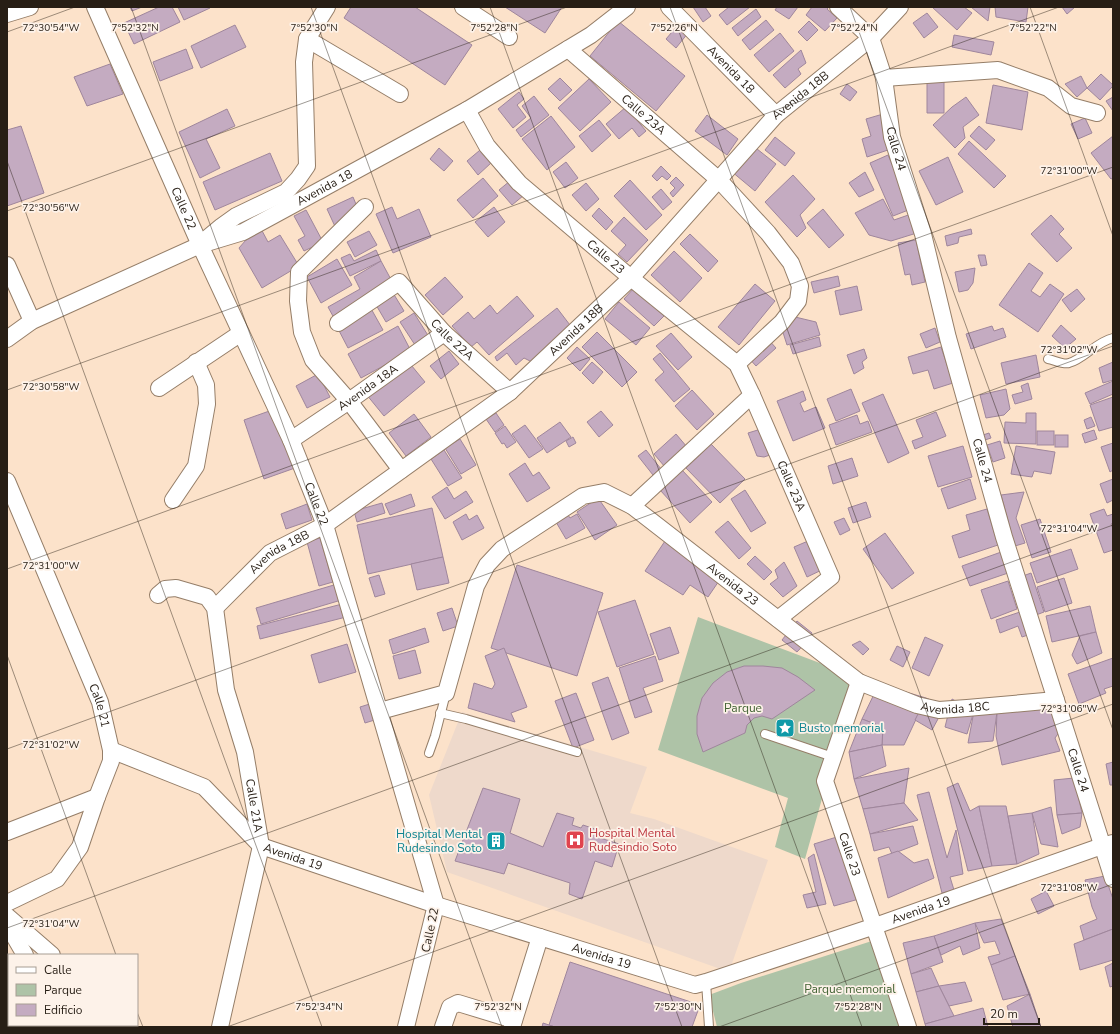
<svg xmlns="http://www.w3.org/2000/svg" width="1120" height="1034" font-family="'Nunito Sans',sans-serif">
<rect width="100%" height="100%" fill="#fce2ca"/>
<polygon fill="#eed9cb" points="462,712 647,767 630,813 654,819 768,860 729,972 447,872 429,795"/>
<g fill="#aec3a7">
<polygon points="698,617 865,680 827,781 805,859 775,847 788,798 658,750"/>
<polygon points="875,940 902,1027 717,1027 709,995 741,983"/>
</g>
<g fill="#c4abc1" stroke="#9f869c">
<polygon points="130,7 142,7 132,11"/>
<polygon points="159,7 172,7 180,22 134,44 124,23"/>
<polygon points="178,7 209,7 210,8 184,20"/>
<polygon points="351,7 415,7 472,45 445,85 344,18"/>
<polygon points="505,7 562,7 545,33"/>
<polygon points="693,7 705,7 711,16 703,22"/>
<polygon points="729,7 750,7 727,25 719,15"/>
<polygon points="777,7 798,7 789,19 775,10"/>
<polygon points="812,7 829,7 827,9 837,18 825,31 806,15"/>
<polygon points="932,7 964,7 972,13 957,30"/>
<polygon points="971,7 990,7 988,21"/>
<polygon points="995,7 1028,7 1026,22 996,17"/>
<polygon points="1062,7 1075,7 1067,14"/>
<polygon points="756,9 761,17 738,36 732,28"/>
<polygon points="927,13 938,27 924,38 913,23"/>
<polygon points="766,20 774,30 750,50 742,40"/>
<polygon points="618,21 685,76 656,111 590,56"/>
<polygon points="809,21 818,30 807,41 798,32"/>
<polygon points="235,25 246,47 201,68 191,46"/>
<polygon points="678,25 688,33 676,48 666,39"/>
<polygon points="780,33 794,51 769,72 754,55"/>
<polygon points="954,35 994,42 991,55 952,47"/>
<polygon points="186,49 193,68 160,81 153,62"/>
<polygon points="801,50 806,63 798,69 801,74 785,88 773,75"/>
<polygon points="110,64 123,94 87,106 74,77"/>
<polygon points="1101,74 1113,85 1113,86 1100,100 1087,88"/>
<polygon points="1081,76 1087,88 1077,97 1065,84"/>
<polygon points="927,77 944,78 944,113 927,113"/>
<polygon points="560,78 572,90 560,101 548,89"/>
<polygon points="589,79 611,102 580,131 558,108"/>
<polygon points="847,84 857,92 850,101 840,94"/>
<polygon points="993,85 1028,92 1022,130 986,123"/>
<polygon points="519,92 524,99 517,105 526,117 513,128 498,109"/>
<polygon points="534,96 549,115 521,137 516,130 531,118 522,106"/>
<polygon points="966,97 979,115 963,127 965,138 955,148 933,125 952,107"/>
<polygon points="1113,97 1113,111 1106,101"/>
<polygon points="626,107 646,131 639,137 632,128 619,139 606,124"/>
<polygon points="227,109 235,126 206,139 220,168 200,178 179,132"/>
<polygon points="883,114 894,148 867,157 862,139 871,136 866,119"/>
<polygon points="707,115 738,139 727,155 695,131"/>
<polygon points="551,116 575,147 547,170 522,139"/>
<polygon points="1085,118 1092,133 1078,139 1071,124"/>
<polygon points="599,120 611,135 592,152 579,136"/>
<polygon points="21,126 44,193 7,206 7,130"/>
<polygon points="979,126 995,140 986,150 970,136"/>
<polygon points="1113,136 1113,178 1111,179 1091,153"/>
<polygon points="775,137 795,153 785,166 765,150"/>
<polygon points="492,140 515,168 503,178 491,163 478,175 467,161"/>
<polygon points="969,141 1006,176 994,188 958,154"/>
<polygon points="752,145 776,164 755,191 731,171"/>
<polygon points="439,148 453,161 444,171 430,159"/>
<polygon points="270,153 282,181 215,210 203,182"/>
<polygon points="888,155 911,209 893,216 870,163"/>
<polygon points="948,157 963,192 936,205 919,171"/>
<polygon points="566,162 578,178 565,188 553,172"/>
<polygon points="661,166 671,176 667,180 662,176 657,181 652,176"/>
<polygon points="865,172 874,190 859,197 849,183"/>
<polygon points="793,175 815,199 800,215 806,228 797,237 765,202"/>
<polygon points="516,176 529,191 512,205 499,190"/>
<polygon points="676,177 684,185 673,197 670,193 675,188 670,183"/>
<polygon points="483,178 498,196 473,218 457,200"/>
<polygon points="630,180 662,215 646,230 614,196"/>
<polygon points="586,183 599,199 586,211 572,195"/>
<polygon points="661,189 672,202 663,210 652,197"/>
<polygon points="353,197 358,209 338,233 327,209"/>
<polygon points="883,199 894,220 917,212 920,232 891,241 869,235 855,213"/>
<polygon points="392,207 397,219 419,209 431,237 393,253 376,214"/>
<polygon points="494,207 505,222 488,237 475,222"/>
<polygon points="599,208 613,222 606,230 592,216"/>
<polygon points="823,209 844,235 829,248 807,223"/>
<polygon points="306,210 323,242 304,251 298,240 305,236 294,216"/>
<polygon points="1051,215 1064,229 1059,234 1072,248 1057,262 1031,234"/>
<polygon points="624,217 648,240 627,262 618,254 626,245 611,231"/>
<polygon points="259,225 268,242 280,235 299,266 262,288 239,248"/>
<polygon points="971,229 972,234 959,237 958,243 947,246 945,236"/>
<polygon points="369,231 377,245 355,257 347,242"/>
<polygon points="690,234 718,261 708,272 680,244"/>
<polygon points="916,240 925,282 912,285 910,274 905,275 898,243"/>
<polygon points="376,250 381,261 350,276 341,258 350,254 354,261"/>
<polygon points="674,251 702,278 680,302 651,275"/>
<polygon points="978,255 985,255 987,265 981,266"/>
<polygon points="337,259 352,285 321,303 307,277"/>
<polygon points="381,261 394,285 334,318 328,307 360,289 354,277"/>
<polygon points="1029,263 1043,273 1031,291 1040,297 1050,284 1064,294 1038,332 999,305"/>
<polygon points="975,268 973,283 968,290 959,292 955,272"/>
<polygon points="838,276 840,286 814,293 811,282"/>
<polygon points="445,277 463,297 443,315 425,295"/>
<polygon points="755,284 775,301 739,345 718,327"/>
<polygon points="857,286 862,310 840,315 835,291"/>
<polygon points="390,288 404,311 386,322 372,298"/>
<polygon points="634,288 664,316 654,326 624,299"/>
<polygon points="1077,289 1085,299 1071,312 1062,300"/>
<polygon points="517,296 534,316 489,355 477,342 471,347 452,326 468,312 474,319 490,305 497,314"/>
<polygon points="619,302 650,328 636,345 605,319"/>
<polygon points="369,305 383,330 348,348 335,323"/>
<polygon points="557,308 573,329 532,362 524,358 516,365 507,353 497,361 495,357"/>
<polygon points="414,313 429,337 415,345 400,322"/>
<polygon points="791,316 816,322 820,335 787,345 779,320"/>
<polygon points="1061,325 1076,339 1065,348 1052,336"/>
<polygon points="398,326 411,351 361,378 348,354"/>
<polygon points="992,326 994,331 1003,328 1006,337 971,349 966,334"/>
<polygon points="935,328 940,342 926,348 920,334"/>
<polygon points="597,332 637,372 622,387 582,347"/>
<polygon points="671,333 692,357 678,370 656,346"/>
<polygon points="819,337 821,346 793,354 790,345"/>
<polygon points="767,338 776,348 756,366 747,356"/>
<polygon points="577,347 590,359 580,371 567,358"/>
<polygon points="941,347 953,383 934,389 928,370 913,374 908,357"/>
<polygon points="864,349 867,358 862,362 864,368 854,374 847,355"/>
<polygon points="449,351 459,364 441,379 430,366"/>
<polygon points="660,353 690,389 674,402 655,380 664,372 653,359"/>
<polygon points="1036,355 1040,377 1006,384 1001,363"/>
<polygon points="407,360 425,382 384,416 366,394"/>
<polygon points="592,362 603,372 593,384 582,373"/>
<polygon points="1113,362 1113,380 1103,383 1099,368"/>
<polygon points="318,374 330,397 307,408 296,386"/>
<polygon points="1113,381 1113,394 1090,404 1085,393"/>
<polygon points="1028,383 1032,399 1015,404 1012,395 1023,392 1021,386"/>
<polygon points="851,389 860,411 836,421 827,399"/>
<polygon points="1006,389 1010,409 1004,415 986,418 980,395"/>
<polygon points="692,390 714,414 697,430 675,406"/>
<polygon points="803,391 806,400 800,403 804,412 816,407 825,428 793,441 777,401"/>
<polygon points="883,394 909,453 888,463 862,403"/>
<polygon points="1113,397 1113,427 1099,431 1090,405"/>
<polygon points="275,409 295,468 264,479 244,420"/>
<polygon points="601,411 613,425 599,437 587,422"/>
<polygon points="936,412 946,436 915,449 912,441 923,437 916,420"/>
<polygon points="496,413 504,425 495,432 486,419"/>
<polygon points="1026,413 1036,413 1036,444 1004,443 1005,422 1026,423"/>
<polygon points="414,414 431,437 406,456 389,433"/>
<polygon points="857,415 860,424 868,421 872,432 836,445 829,425"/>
<polygon points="1091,417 1095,426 1087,429 1084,420"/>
<polygon points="560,422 571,437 547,453 537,438"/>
<polygon points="525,425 543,449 529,458 512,434"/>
<polygon points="505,426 516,442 507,448 504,443 502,444 495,433"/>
<polygon points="761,429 770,455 764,457 757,456 748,433"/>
<polygon points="1094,430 1097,439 1085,443 1082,434"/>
<rect x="1037" y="431" width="17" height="14"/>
<polygon points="989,433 991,438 985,440 983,435"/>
<polygon points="676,434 687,447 665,467 654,454"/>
<rect x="1055" y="435" width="13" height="12"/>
<polygon points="573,437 576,443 569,447 566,441"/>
<polygon points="460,439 476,465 461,474 445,448"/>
<polygon points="1000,441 1005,458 993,462 987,445"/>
<polygon points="1113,443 1113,470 1110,472 1101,447"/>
<polygon points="711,444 745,479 720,503 686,468"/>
<polygon points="963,446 972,477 938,487 928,456"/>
<polygon points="1016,446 1055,452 1051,474 1034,471 1032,477 1011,474"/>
<polygon points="444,450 462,478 448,486 431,459"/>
<polygon points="646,450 661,469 653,475 638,456"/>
<polygon points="852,458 858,476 833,484 828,466"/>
<polygon points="525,463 533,476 539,472 550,488 527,502 509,474"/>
<polygon points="682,470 712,502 690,523 660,490"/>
<polygon points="970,479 976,499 948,509 941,489"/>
<polygon points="1113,479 1113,500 1107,503 1100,484"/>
<polygon points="447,487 454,499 466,491 473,502 445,519 432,497"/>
<polygon points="745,490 766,523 751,532 731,499"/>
<polygon points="1024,492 1016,518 1025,543 1015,546 1001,495"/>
<polygon points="411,494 415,506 390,515 385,504"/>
<polygon points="598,498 617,525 595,540 577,512"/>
<polygon points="866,502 871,517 853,523 848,508"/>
<polygon points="382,503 385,513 357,522 354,511"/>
<polygon points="307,504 312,520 286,529 281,514"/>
<polygon points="432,508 443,557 368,574 357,525"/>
<polygon points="987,509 998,545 959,558 952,536 970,530 966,515"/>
<polygon points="1104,509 1107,516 1113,514 1113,523 1111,524 1113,529 1113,550 1104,553 1090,514"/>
<polygon points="466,514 469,520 477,515 484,528 462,540 453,522"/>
<polygon points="577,514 585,528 566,539 556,522 568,515 570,518"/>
<polygon points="844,518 850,530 840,535 834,522"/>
<polygon points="1040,519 1051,552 1032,558 1021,525"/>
<polygon points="728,521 751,548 739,559 715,532"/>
<polygon points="885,533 914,573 892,589 863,549"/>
<polygon points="320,538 333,582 319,586 307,542"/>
<polygon points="667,538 723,575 708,597 690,585 683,595 645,571"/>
<polygon points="815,538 828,567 807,577 794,547"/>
<polygon points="1071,549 1078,569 1037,583 1030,563"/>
<polygon points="1004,551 1011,572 970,586 962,566"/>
<polygon points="755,556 772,572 764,580 747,564"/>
<polygon points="443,557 449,583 417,590 411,564"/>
<polygon points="784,562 797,586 783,597 770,584 778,578 775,570"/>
<polygon points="517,565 603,593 577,676 491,648"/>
<polygon points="1031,573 1044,612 1036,615 1023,576"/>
<polygon points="379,575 385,594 375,597 369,578"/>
<polygon points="1064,578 1072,603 1045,612 1037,587"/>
<polygon points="1008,581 1017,609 991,619 981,590"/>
<polygon points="344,582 348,598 261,624 256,608"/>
<polygon points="635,600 654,654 617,667 598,612"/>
<polygon points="346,603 350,616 260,639 257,626"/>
<polygon points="1090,606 1096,632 1052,642 1046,616"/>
<polygon points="452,608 458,626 443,631 437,613"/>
<polygon points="1023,611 1031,634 1022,637 1018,626 1000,633 996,620"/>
<polygon points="797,621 812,633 810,638 797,652 782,640"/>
<polygon points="670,627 679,653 659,660 650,634"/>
<polygon points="425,628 429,642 393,654 389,640"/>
<polygon points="1096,632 1102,653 1077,664 1072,655 1080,636"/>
<polygon points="925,637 943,645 929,676 912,668"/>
<polygon points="860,641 869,649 863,655 852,645"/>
<polygon points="347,644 356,672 319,683 311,655"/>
<polygon points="897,646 910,652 903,667 890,660"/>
<polygon points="504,648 527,707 511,713 515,722 468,708 474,683 492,689 495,684 485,656"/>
<polygon points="415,650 421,673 399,679 393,656"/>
<polygon points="655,656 663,681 643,688 652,712 635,718 619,668"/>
<polygon points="1113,658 1113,686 1104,689 1106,693 1079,704 1068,674"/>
<polygon points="744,666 763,666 782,668 798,677 815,690 772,719 762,716 754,718 747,725 745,733 703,752 697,734 697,716 702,698 713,683 727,672"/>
<polygon points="608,677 629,733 612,740 592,683"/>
<polygon points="879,684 926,698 904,745 882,745 883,727 862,719"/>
<polygon points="576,693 594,740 573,748 555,701"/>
<polygon points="926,698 945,706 932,730 915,720"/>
<polygon points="952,699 974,711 967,734 945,727"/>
<polygon points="376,702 381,718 365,723 360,707"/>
<polygon points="1051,707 1060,731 1055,738 1060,751 1002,765 996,736 997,712"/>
<polygon points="974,711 997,712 993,741 968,743"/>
<polygon points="862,719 883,727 882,745 849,752"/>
<polygon points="882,745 886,766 854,779 849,752"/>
<polygon points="1113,762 1113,785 1110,785 1106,764"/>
<polygon points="909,768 904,803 863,809 854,779"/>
<polygon points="1074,778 1082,813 1057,815 1054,780"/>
<polygon points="958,783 970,811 979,806 992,866 968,871 947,788"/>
<polygon points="483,788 520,799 510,833 543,847 557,813 574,818 572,825 581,828 583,825 598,830 597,837 619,844 612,867 595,861 582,899 569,894 570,883 508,863 504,874 455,861"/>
<polygon points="929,792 947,858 956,830 963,874 950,877 954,890 942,893 917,795"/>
<polygon points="904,803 918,820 870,834 863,809"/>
<polygon points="979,806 1006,806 1017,864 992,866"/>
<polygon points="1051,807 1058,847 1041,844 1032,813"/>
<polygon points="1032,813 1039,854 1017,864 1008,816"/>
<polygon points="1082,813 1080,827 1062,834 1057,815"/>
<polygon points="913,826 918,844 892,854 889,847 874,851 870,834"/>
<polygon points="840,836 859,899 834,906 814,844"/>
<polygon points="898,851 914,863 928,859 934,878 888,898 878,858"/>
<polygon points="814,854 826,904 807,908 803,895 816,892 808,858"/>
<polygon points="1105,876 1113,899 1113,929 1084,940 1080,926 1097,919 1092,907 1085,880"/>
<polygon points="1046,891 1054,906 1038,914 1031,899"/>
<polygon points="1001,919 1015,956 991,965 988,957 1000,954 995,941 984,943 975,923"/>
<polygon points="975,923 980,948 963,955 960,946 941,955 934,936"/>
<polygon points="1113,929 1113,960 1080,970 1074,944"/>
<polygon points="934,936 943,962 911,974 903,943"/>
<polygon points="1015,956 1030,994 1003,1000 991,965"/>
<polygon points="570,962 700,1005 692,1027 555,1027 549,1025"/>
<polygon points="1113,963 1113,986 1110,987 1105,967"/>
<polygon points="931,968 939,986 916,992 911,974"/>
<polygon points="965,982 972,1001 949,1006 939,986"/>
<polygon points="939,986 954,1016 925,1024 916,992"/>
<polygon points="1030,994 1041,1027 1013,1027 1007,1006"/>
<polygon points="983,1008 988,1027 926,1027 925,1024"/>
<polygon points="543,1023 555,1027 542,1027"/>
</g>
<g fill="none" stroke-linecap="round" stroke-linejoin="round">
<defs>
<g id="lane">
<path d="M 1048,359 C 1054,360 1064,365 1069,363 C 1084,359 1096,342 1113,338"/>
<polyline points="440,713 466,719 577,752"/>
<polyline points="765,734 833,757"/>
<polyline points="429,753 435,736 446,693"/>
<polyline points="706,982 709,1027"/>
</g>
<g id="street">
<path id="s1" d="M 95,7 L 200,245 L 291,440 L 325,525 L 436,905 L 406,1027"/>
<polyline points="463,7 509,37"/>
<path id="s2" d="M 669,7 L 776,115"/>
<path id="s3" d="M 838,7 L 871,38 L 884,78 L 892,137 L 923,234 L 948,338 L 1004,537 L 1113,879"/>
<polyline points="7,14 30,7"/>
<polyline points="307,39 400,94"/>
<path id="s4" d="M 568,49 L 719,180 L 768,233 L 791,263 L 800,286 L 798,301 L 782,322 L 737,364"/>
<polyline points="884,78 998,70 1048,88 1071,106 1097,113"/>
<path id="s5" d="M 467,110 L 487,146 L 519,183 L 631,278 L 737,364 L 752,395 L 831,577 L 778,619"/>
<polyline points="365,207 299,272 298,301 302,332 313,360 349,401 401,470"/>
<polyline points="204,241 222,226 236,216 286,192 298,179 307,166 304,62 307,39 327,7"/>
<polyline points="7,265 32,321"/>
<path id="s6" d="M 338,323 L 399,282 L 444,333 L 510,392"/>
<path id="s7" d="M 7,339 L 32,321 L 200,245 L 243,232 L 467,110 L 591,35 L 627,7"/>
<polyline points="159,388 241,333"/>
<path id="s8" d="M 291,440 L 349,401 L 444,333"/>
<path id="s9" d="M 7,481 L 100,702 L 111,750 L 111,761 L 97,797 L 80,847 L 57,879 L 7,903"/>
<polyline points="173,500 196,466 207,404 206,385 196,362"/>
<polyline points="632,506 752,395"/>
<path id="s10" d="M 158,595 L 165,589 L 176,588 L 207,597 L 215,608 L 226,690 L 245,752 L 261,846 L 220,1027"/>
<path id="s11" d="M 215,608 L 270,553 L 325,525 L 510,392 L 631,278 L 776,115 L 871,38 L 900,7"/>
<path id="s12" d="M 859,682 L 825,781 L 908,1027"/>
<path id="s13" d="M 380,711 L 446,693 L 476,586 L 487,565 L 502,549 L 583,496 L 604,492 L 632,506 L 859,682 L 917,705 L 939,710 L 967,708 L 1056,700"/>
<path id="s14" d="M 111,750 L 204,787 L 261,846 L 436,905 L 695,985 L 706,982 L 875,926 L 1102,846 L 1113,843"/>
<polyline points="7,832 97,797"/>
<polyline points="7,916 52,955"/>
<polyline points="7,924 25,955"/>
<polyline points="87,1025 89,1027"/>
<polyline points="443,1027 450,1007 458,1003 514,1020"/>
<polyline points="512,1027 540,937"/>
</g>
</defs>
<use href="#lane" stroke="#957e68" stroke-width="10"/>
<use href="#street" stroke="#957e68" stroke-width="18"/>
<use href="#lane" stroke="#fff" stroke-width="8"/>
<use href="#street" stroke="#fff" stroke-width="16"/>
</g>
<path fill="none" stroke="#271e15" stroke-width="1" stroke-opacity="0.45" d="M 131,7 L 502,1027M 311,7 L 682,1027M 490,7 L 862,1027M 670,7 L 1041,1027M 850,7 L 1113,730M 1030,7 L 1113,236M 7,32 L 75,7M 7,161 L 322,1027M 7,211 L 567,7M 7,390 L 1059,7M 7,569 L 1113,167M 7,655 L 116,955M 7,749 L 1113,346M 7,928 L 1113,525M 137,1012 L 143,1027M 227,1027 L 1113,704M 719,1027 L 1113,884"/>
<defs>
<symbol id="sight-square" viewBox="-11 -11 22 22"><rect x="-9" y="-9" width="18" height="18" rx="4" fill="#0f9aa8" stroke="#fdf2e9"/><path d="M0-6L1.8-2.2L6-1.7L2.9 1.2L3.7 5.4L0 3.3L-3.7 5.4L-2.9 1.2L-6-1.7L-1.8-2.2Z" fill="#fff"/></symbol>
<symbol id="hospital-square" viewBox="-11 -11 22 22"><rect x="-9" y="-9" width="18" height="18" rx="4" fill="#e0444e" stroke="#fdf2e9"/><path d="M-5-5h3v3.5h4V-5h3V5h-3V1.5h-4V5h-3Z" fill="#fff"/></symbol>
<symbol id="building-square" viewBox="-11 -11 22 22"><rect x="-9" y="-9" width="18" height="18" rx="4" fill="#0f9aa8" stroke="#fdf2e9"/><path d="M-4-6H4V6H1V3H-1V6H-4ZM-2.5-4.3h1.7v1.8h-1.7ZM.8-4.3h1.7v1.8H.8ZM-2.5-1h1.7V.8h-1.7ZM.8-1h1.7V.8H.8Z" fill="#fff"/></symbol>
</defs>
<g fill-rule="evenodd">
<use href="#sight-square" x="774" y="717" width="22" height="22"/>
<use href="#hospital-square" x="564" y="829" width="22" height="22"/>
<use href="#building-square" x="485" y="830" width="22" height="22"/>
</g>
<g text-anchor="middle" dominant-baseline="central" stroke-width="3.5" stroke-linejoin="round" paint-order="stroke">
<g font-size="12" fill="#271e15" stroke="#fdf2e9">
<text stroke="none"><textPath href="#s2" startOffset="88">Avenida 18</textPath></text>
<text stroke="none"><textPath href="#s11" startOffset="783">Avenida 18B</textPath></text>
<text stroke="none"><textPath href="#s4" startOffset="100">Calle 23A</textPath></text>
<text stroke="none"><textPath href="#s3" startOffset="159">Calle 24</textPath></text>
<text stroke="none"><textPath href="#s7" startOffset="353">Avenida 18</textPath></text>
<text stroke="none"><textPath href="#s1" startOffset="220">Calle 22</textPath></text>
<text stroke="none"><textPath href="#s5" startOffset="204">Calle 23</textPath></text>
<text stroke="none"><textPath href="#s11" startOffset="458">Avenida 18B</textPath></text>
<text stroke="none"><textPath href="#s6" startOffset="152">Calle 22A</textPath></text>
<text stroke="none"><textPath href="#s8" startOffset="93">Avenida 18A</textPath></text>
<text stroke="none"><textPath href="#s3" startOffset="483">Calle 24</textPath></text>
<text stroke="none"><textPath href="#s5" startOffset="507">Calle 23A</textPath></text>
<text stroke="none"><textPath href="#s1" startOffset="544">Calle 22</textPath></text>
<text stroke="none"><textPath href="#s11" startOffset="86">Avenida 18B</textPath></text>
<text stroke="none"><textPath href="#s13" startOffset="502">Avenida 23</textPath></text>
<text stroke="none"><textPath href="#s13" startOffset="763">Avenida 18C</textPath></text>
<text stroke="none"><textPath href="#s9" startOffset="243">Calle 21</textPath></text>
<text stroke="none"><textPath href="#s3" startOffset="807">Calle 24</textPath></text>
<text stroke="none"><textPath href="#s10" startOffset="268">Calle 21A</textPath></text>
<text stroke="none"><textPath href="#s12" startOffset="182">Calle 23</textPath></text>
<text stroke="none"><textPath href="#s14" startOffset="216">Avenida 19</textPath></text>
<text stroke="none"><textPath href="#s14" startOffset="876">Avenida 19</textPath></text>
<text transform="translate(430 930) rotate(-78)">Calle 22</text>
<text stroke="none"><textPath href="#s14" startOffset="540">Avenida 19</textPath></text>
</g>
<g font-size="12" fill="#416233" stroke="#fdf2e9">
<text x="743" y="708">Parque</text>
<text x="850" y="989">Parque memorial</text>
</g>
<g font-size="12" fill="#0d838f" stroke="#fdf2e9" text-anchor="start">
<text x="799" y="728">Busto memorial</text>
<text x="482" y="834" text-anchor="end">Hospital Mental<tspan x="482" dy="14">Rudesindo Soto</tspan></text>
</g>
<g font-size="12" fill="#be3a42" stroke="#fdf2e9" text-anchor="start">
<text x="589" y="833">Hospital Mental<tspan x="589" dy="14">Rudesindio Soto</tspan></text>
</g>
</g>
<g font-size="10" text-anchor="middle" fill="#271e15" stroke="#fdf2e9" stroke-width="3.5" stroke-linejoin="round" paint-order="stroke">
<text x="135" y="31">7°52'32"N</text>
<text x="314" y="31">7°52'30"N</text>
<text x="494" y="31">7°52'28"N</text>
<text x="674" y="31">7°52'26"N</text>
<text x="854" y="31">7°52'24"N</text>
<text x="1033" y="31">7°52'22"N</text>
<text x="51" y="31">72°30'54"W</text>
<text x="1069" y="174">72°31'00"W</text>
<text x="51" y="211">72°30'56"W</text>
<text x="1069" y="353">72°31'02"W</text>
<text x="51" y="390">72°30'58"W</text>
<text x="1069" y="532">72°31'04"W</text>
<text x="51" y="569">72°31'00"W</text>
<text x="1069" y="712">72°31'06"W</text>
<text x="51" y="748">72°31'02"W</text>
<text x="1069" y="891">72°31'08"W</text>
<text x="51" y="927">72°31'04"W</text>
<text x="319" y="1010">7°52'34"N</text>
<text x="498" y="1010">7°52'32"N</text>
<text x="678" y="1010">7°52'30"N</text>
<text x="858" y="1010">7°52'28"N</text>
</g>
<rect width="1120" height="1034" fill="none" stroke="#271e15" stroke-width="16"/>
<rect x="8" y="954" width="130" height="72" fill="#fdf2e9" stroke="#a79d94"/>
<rect x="16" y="967" width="20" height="6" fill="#ffffff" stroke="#a79d94"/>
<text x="44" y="974" font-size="12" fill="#271e15">Calle</text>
<rect x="16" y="984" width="20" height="12" fill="#aec3a7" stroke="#a79d94"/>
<text x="44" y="994" font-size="12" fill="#271e15">Parque</text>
<rect x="16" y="1004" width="20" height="12" fill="#c4abc1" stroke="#a79d94"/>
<text x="44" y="1014" font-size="12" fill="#271e15">Edificio</text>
<path d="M984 1018v6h55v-6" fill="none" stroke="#271e15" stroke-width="2"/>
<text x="990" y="1018" font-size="12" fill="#271e15" stroke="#fdf2e9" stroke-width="3" paint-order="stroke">20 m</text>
</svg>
